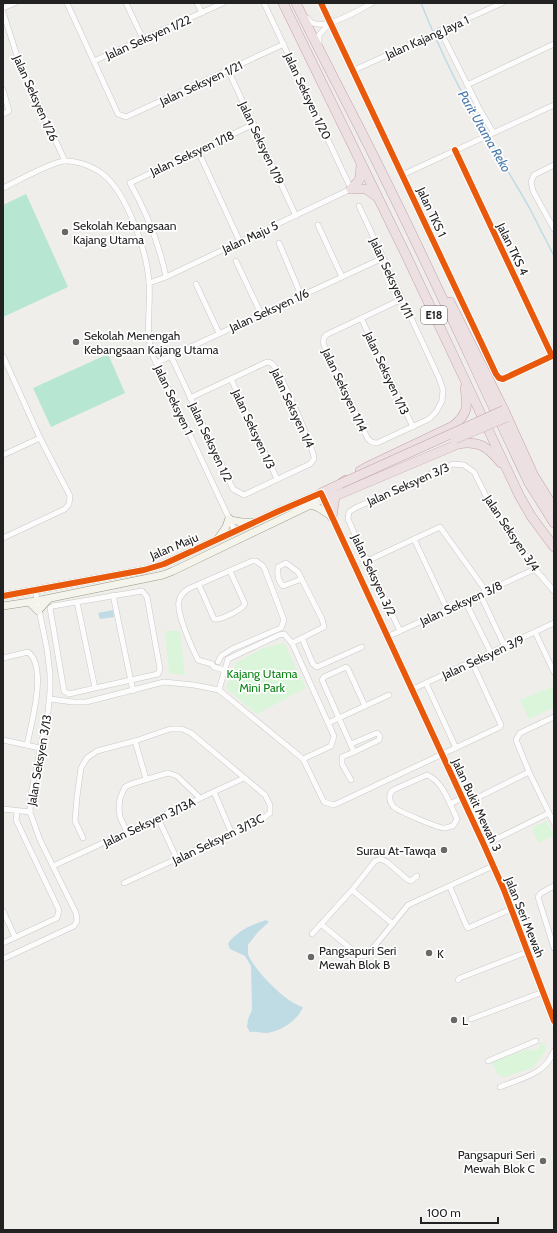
<svg xmlns="http://www.w3.org/2000/svg" width="557" height="1233" font-family="Cabin,sans-serif">
<rect width="100%" height="100%" fill="#f0eeeb"/>
<g fill="#daf5da">
<polygon points="165,631 180,631 185,675 169,673"/>
<polygon points="284,643 306,688 257,714 226,688 236,663 261,649"/>
<polygon points="554,686 554,707 529,719 520,700"/>
<polygon points="546,821 554,835 538,843 532,828"/>
<polygon points="544,1042 546,1050 533,1068 504,1077 498,1075 494,1067 493,1061 529,1049 531,1051 540,1048 539,1043"/>
</g>
<g fill="#b7e6d2">
<polygon points="26,194 68,287 3,317 3,205"/>
<polygon points="108,354 125,393 51,427 33,388"/>
</g>
<g fill="#bfdbe3">
<polygon points="113,610 114,617 100,619 98,613"/>
<path d="M 266,920 L 269,922 L 258,932 L 248,945 C 248,948 248,951 248,954 C 253,969 287,1004 303,1007 C 298,1020 280,1032 266,1033 C 261,1033 256,1031 250,1032 L 247,1027 L 248,1019 L 252,1010 L 251,966 L 245,956 L 230,949 L 228,944 C 235,932 253,924 266,920 Z"/>
</g>
<g fill="none" stroke-linecap="round" stroke-linejoin="round">
<g stroke="#bfdbe3" stroke-width="1.5">
<path d="M 421,3 C 439,48 460,93 486,134"/>
<polyline points="488,137 529,207 554,256"/>
</g>
<defs>
<g id="street">
<polyline points="67,3 118,114 126,117 284,44"/>
<polyline points="126,3 143,39"/>
<polyline points="197,3 202,13"/>
<polyline points="321,3 496,374 499,378 503,379 552,356 455,150"/>
<polyline points="3,8 15,3"/>
<polyline points="3,12 19,62 65,161"/>
<path d="M 307,18 C 317,36 359,10 372,3"/>
<polyline points="440,30 480,110 493,132"/>
<polyline points="319,43 319,35 329,24"/>
<polyline points="94,61 223,3"/>
<polyline points="228,70 296,216"/>
<polyline points="352,71 502,3"/>
<polyline points="467,85 554,44"/>
<polyline points="3,90 9,111 3,114"/>
<polyline points="198,151 240,242"/>
<polyline points="554,165 534,175 531,182 533,191 554,229"/>
<polyline points="402,175 554,105"/>
<path d="M 3,188 C 18,181 49,163 64,161 C 77,160 94,167 104,175 C 127,194 147,252 149,282 C 151,306 145,330 152,354 L 235,531"/>
<path d="M 359,206 L 439,378 L 443,390 L 442,401 L 436,412 L 429,419 L 377,443 C 368,443 366,436 363,428 L 323,343 L 324,338 L 326,335 L 402,299"/>
<polyline points="318,225 342,277"/>
<polyline points="279,243 301,295"/>
<polyline points="236,261 261,314"/>
<path d="M 166,277 C 159,243 147,213 130,183 L 254,124"/>
<polyline points="149,283 166,277 351,189 264,3"/>
<polyline points="196,284 219,333"/>
<polyline points="361,318 413,427"/>
<polyline points="3,356 40,438 70,496 69,504 65,509 3,538"/>
<path d="M 171,356 L 233,489 L 244,495 L 310,464 L 314,459 C 314,448 282,377 274,366 C 272,363 270,362 267,362 L 190,398"/>
<polyline points="156,363 383,258"/>
<polyline points="231,379 277,479"/>
<polyline points="3,455 40,438"/>
<polyline points="323,498 484,845 504,890 554,1021"/>
<polyline points="414,539 447,609"/>
<polyline points="367,561 440,527 486,591"/>
<path d="M 199,585 L 214,619 C 219,621 242,610 245,604 L 230,571"/>
<polyline points="480,594 505,647"/>
<polyline points="113,595 133,691"/>
<polyline points="465,601 491,653"/>
<polyline points="77,602 95,688 158,674 160,669 147,597 142,591 53,606 50,608 64,691 69,694 95,688"/>
<polyline points="400,631 356,537 348,519 349,512 355,508 453,464 464,465 474,472 493,510 535,569 554,591"/>
<polyline points="535,632 554,672"/>
<polyline points="387,637 535,569"/>
<polyline points="302,638 313,664 317,667 362,647"/>
<path d="M 292,643 L 324,627 L 322,619 L 298,572 L 286,563 L 278,567 C 277,574 278,581 283,586 L 302,579"/>
<path d="M 3,658 L 28,652 C 48,667 31,724 27,745"/>
<path d="M 218,662 L 221,656 L 232,649 L 281,628 L 284,620 L 265,570 L 263,566 L 256,561 L 252,561 L 188,589 C 184,592 180,595 179,601 C 176,613 192,648 198,660 L 212,664 L 214,667 L 224,670"/>
<polyline points="426,683 456,748"/>
<polyline points="219,690 228,659 279,635 284,634 292,643 334,736 331,746 303,759"/>
<polyline points="411,690 554,623"/>
<polyline points="50,699 73,702 86,702 164,682 194,685 219,690 303,759 324,802 334,805 500,727 501,725 472,662"/>
<polyline points="554,717 520,733 516,740 529,772 554,823"/>
<polyline points="328,723 389,695"/>
<polyline points="3,740 40,748"/>
<polyline points="135,741 146,779"/>
<polyline points="351,744 377,733 380,736 379,740 354,752"/>
<path d="M 427,775 C 443,781 450,805 457,819 L 453,826 C 451,826 447,828 444,828 C 438,828 398,811 394,807 C 389,802 388,795 393,790 Z"/>
<polyline points="351,780 342,764 342,757 354,752 322,680 324,677 346,667 348,669 365,706"/>
<polyline points="214,792 232,834"/>
<polyline points="450,804 462,798"/>
<polyline points="465,804 529,772"/>
<polyline points="3,809 30,812"/>
<polyline points="158,818 177,859"/>
<polyline points="127,832 120,817 119,808 120,798 125,787 131,784 168,773 177,776 200,798"/>
<polyline points="83,838 75,821 77,797 81,768 87,758 97,751 135,741 170,729 182,729 191,733 265,795 270,805 270,813 261,820 124,883"/>
<polyline points="484,845 549,813"/>
<polyline points="53,866 244,778"/>
<polyline points="554,886 541,893 538,897 554,948"/>
<polyline points="450,887 466,925 468,928 511,909"/>
<polyline points="352,890 393,924"/>
<polyline points="3,911 15,937"/>
<polyline points="322,925 360,956 365,956 369,953 408,905 493,866"/>
<polyline points="312,934 352,890 375,861 381,859 387,862 408,880 411,881 417,876"/>
<polyline points="3,943 57,918 59,910 16,820 17,812"/>
<polyline points="3,959 74,926 77,921 76,913 40,840 30,812 31,794 48,712 50,691 50,674 47,649 35,590"/>
<polyline points="458,980 460,978 527,952"/>
<polyline points="471,1019 543,992"/>
<polyline points="488,1061 536,1041"/>
<path d="M 500,1087 C 521,1078 545,1075 554,1051"/>
</g>
<g id="secondary">
<polyline points="311,505 319,508 332,517"/>
<polyline points="230,520 242,522 252,522"/>
<polyline points="219,537 226,527 229,518"/>
<polyline points="3,596 144,570 164,564 279,511 321,493"/>
<polyline points="29,602 38,611 48,600"/>
<polyline points="3,606 36,601 163,575 173,571 323,499"/>
</g>
<g id="highway">
<polyline points="283,3 407,257 519,495 531,516 554,547"/>
<path d="M 296,3 C 325,63 357,121 386,181 C 436,281 481,383 529,483 L 554,523"/>
<polyline points="351,189 360,179 361,164"/>
<polyline points="351,189 366,189 377,197"/>
<polyline points="450,302 504,410 534,476 554,508"/>
<path d="M 360,471 L 371,465 L 453,426 C 468,414 468,407 465,388"/>
<polyline points="321,493 340,484 346,480"/>
<path d="M 323,499 L 328,499 L 458,444 C 479,440 488,447 501,463"/>
<polyline points="332,517 335,496"/>
</g>
</defs>
<use href="#street" stroke="#c9c8c7" stroke-width="6"/>
<use href="#secondary" stroke="#999a82" stroke-width="8"/>
<use href="#highway" stroke="#c5a2ac" stroke-width="10"/>
<use href="#street" stroke="#fdfcfc" stroke-width="5"/>
<use href="#secondary" stroke="#f4f4ed" stroke-width="7"/>
<use href="#highway" stroke="#ece0e2" stroke-width="9"/>
<defs>
<g id="highway-bridge">
<polyline points="455,439 507,417"/>
<polyline points="340,484 504,410"/>
</g>
</defs>
<use href="#highway-bridge" stroke="#c5a2ac" stroke-width="10" stroke-linecap="butt"/>
<use href="#highway-bridge" stroke="#ece0e2" stroke-width="9"/>
<defs>
<g id="cycleway">
<polyline points="321,3 496,374 499,378 503,379 552,356 455,150"/>
<polyline points="3,596 144,570 164,564 279,511 321,493 484,845 504,890 554,1021"/>
</g>
</defs>
<use href="#cycleway" stroke="#fff" stroke-width="8"/>
<use href="#cycleway" stroke="#e8590c" stroke-width="6"/>
</g>
<g fill="#6a6968" stroke="#fff" stroke-width="1.5">
<circle cx="65" cy="232" r="4"/>
<circle cx="76" cy="342" r="4"/>
<circle cx="444" cy="850" r="4"/>
<circle cx="429" cy="953" r="4"/>
<circle cx="311" cy="957" r="4"/>
<circle cx="454" cy="1020" r="4"/>
<circle cx="543" cy="1161" r="4"/>
</g>
<g text-anchor="middle" dominant-baseline="central" stroke-width="3.5" stroke-linejoin="round" paint-order="stroke">
<rect fill="#fff" stroke="#646464" stroke-width="1" x="421" y="306" width="26" height="18" rx="3"/>
<g font-size="11" font-weight="bold" fill="#222">
<text x="434" y="315">E18</text>
</g>
<g font-size="12" fill="#222" stroke="#fff">
<text transform="translate(148 37) rotate(-24)">Jalan Seksyen 1/22</text>
<text transform="translate(427 37) rotate(-24)">Jalan Kajang Jaya 1</text>
<text transform="translate(201 83) rotate(-25)">Jalan Seksyen 1/21</text>
<text transform="translate(308 96) rotate(65)">Jalan Seksyen 1/20</text>
<text transform="translate(36 98) rotate(66)">Jalan Seksyen 1/26</text>
<text transform="translate(262 143) rotate(65)">Jalan Seksyen 1/19</text>
<text transform="translate(192 153) rotate(-25)">Jalan Seksyen 1/18</text>
<text transform="translate(432 212) rotate(65)">Jalan TKS 1</text>
<text transform="translate(250 237) rotate(-25)">Jalan Maju 5</text>
<text transform="translate(513 249) rotate(64)">Jalan TKS 4</text>
<text transform="translate(392 278) rotate(65)">Jalan Seksyen 1/11</text>
<text transform="translate(269 310) rotate(-25)">Jalan Seksyen 1/6</text>
<text transform="translate(387 373) rotate(65)">Jalan Seksyen 1/13</text>
<text transform="translate(345 390) rotate(65)">Jalan Seksyen 1/14</text>
<text transform="translate(174 400) rotate(65)">Jalan Seksyen 1</text>
<text transform="translate(293 408) rotate(65)">Jalan Seksyen 1/4</text>
<text transform="translate(254 429) rotate(65)">Jalan Seksyen 1/3</text>
<text transform="translate(211 442) rotate(65)">Jalan Seksyen 1/2</text>
<text transform="translate(408 484) rotate(-24)">Jalan Seksyen 3/3</text>
<text transform="translate(512 533) rotate(56)">Jalan Seksyen 3/4</text>
<text transform="translate(174 546) rotate(-23)">Jalan Maju</text>
<text transform="translate(374 575) rotate(65)">Jalan Seksyen 3/2</text>
<text transform="translate(461 603) rotate(-25)">Jalan Seksyen 3/8</text>
<text transform="translate(483 657) rotate(-25)">Jalan Seksyen 3/9</text>
<text transform="translate(39 760) rotate(-80)">Jalan Seksyen 3/13</text>
<text transform="translate(477 805) rotate(65)">Jalan Bukit Mewah 3</text>
<text transform="translate(149 822) rotate(-25)">Jalan Seksyen 3/13A</text>
<text transform="translate(218 839) rotate(-26)">Jalan Seksyen 3/13C</text>
<text transform="translate(525 917) rotate(68)">Jalan Seri Mewah</text>
</g>
<g font-size="12" fill="#222" stroke="#fff" text-anchor="start">
<text x="73" y="225">Sekolah Kebangsaan<tspan x="73" dy="14">Kajang Utama</tspan></text>
<text x="84" y="335">Sekolah Menengah<tspan x="84" dy="14">Kebangsaan Kajang Utama</tspan></text>
<text x="436" y="850" text-anchor="end">Surau At-Tawqa</text>
<text x="319" y="950">Pangsapuri Seri<tspan x="319" dy="14">Mewah Blok B</tspan></text>
<text x="437" y="953">K</text>
<text x="462" y="1020">L</text>
<text x="535" y="1154" text-anchor="end">Pangsapuri Seri<tspan x="535" dy="14">Mewah Blok C</tspan></text>
</g>
<g font-size="12" fill="#0c8416" stroke="#fff">
<text x="262" y="673">Kajang Utama<tspan x="262" dy="14">Mini Park</tspan></text>
</g>
<g font-size="13" font-style="italic" fill="#4a7aab" stroke="#fff">
<text transform="translate(485 131) rotate(60)">Parit Utama Reko</text>
</g>
</g>
<rect width="557" height="1233" fill="none" stroke="#222222" stroke-width="8"/>
<path d="M421 1217v6h77v-6" fill="none" stroke="#222222" stroke-width="2"/>
<text x="427" y="1217" font-size="12" fill="#222222" stroke="#ffffff" stroke-width="3" paint-order="stroke">100 m</text>
</svg>
